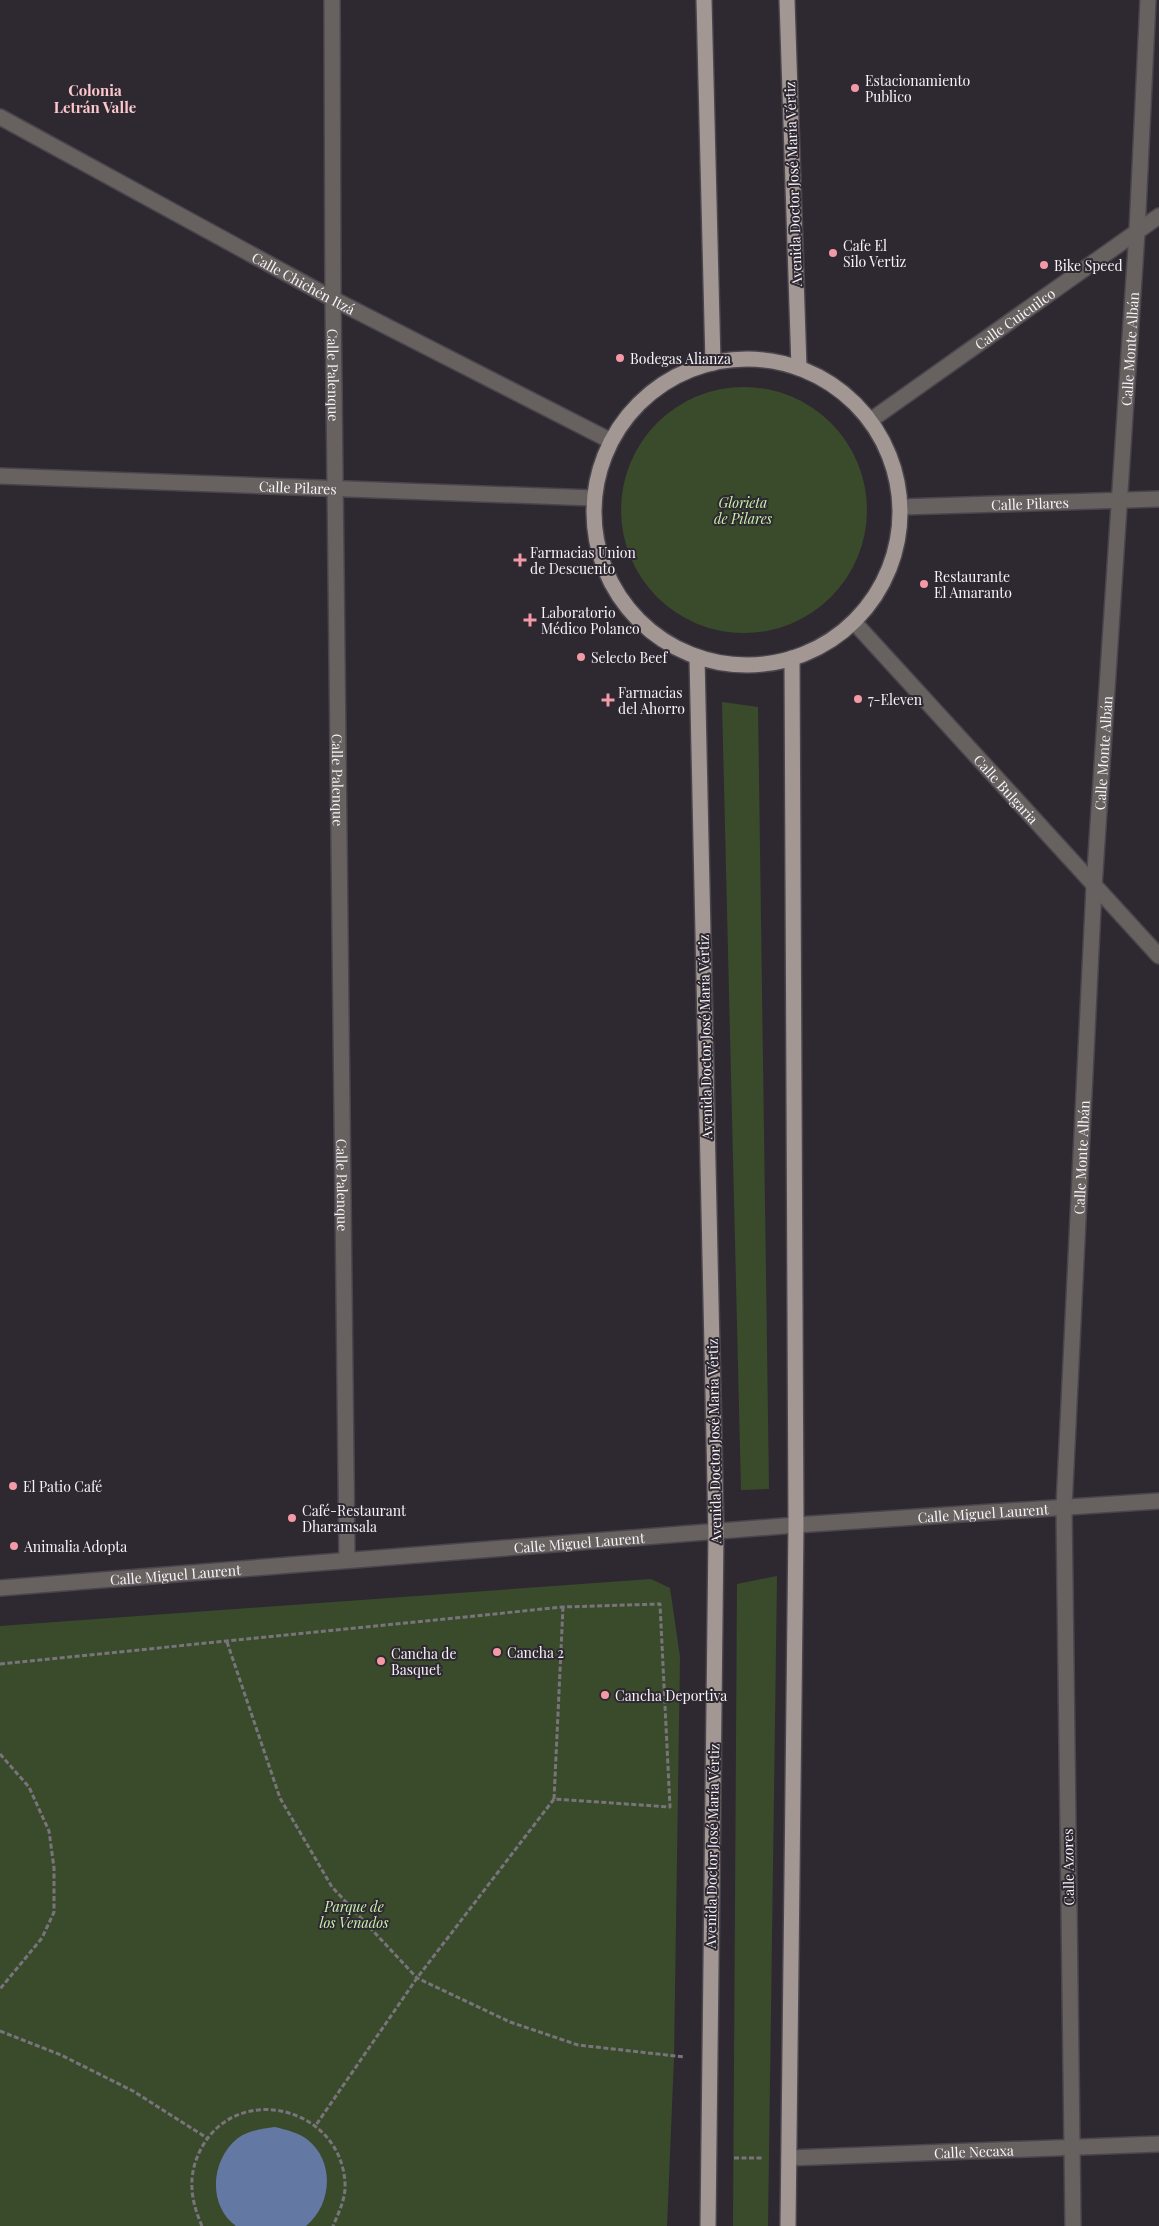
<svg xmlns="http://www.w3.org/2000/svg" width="1159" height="2226" font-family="'Playfair Display',serif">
<rect width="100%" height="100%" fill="#2e2931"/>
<g fill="#3a4b2c">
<circle cx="744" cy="510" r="123"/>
<polygon points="722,702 758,707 769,1489 741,1490"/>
<polygon points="777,1576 768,2226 733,2226 737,1584"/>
<polygon points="651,1579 670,1588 680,1657 674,2057 667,2226 0,2226 0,1626"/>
</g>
<path fill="#6379a4" d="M 275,2127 C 286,2130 298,2132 308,2140 C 335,2162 332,2205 306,2226 L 236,2226 C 207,2205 211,2159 238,2138 C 249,2130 262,2129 275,2127 Z"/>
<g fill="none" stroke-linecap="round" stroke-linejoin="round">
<defs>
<g id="minor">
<path id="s1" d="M 332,0 L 333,299 L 347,1560"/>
<path id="s2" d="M 0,117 L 333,299 L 611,441"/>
<path id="s3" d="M 871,420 L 1159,216"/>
<path id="s4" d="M 0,476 L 593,498"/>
<path id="s5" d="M 901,507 L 1159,499"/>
<path id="s6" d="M 854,622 L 1159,956"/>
<path id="s7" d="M 0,1588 L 796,1525 L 1159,1501"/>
<path id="s8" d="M 789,2158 L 1159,2144"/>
<path id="s9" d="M 1073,2226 L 1064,1507 L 1094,887 L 1137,232 L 1148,0"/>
</g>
<g id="major">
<polyline points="704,0 713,363"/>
<polyline points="787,0 799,368"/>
<circle cx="747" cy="512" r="153"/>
<polyline points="697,657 716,1532 708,2226"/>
<polyline points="788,2226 796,1525 792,658"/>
</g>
</defs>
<use href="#minor" stroke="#4a454d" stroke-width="18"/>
<use href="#major" stroke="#4a454d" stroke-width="18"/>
<g stroke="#79747b" stroke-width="3" stroke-dasharray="5 2.5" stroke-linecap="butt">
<polyline points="227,1642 280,1798 332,1887 417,1978 510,2022 578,2045 684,2057"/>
<polyline points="0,1664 563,1607 660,1604 670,1807 554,1799 417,1978 316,2125"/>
<polyline points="0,1754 29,1787 49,1831 54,1868 54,1912 42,1938 0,1989"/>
<polyline points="554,1799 563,1607"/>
<polyline points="0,2031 61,2055 133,2091 207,2138"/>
<polyline points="734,2158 763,2158"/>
<path d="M 202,2226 C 190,2199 187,2174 202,2147 C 239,2081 341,2108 345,2183 C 346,2198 339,2212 333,2226"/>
</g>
<use href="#minor" stroke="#67615f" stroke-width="15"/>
<use href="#major" stroke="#a29793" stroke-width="15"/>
</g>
<g fill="#f49aa6" stroke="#2e2931" stroke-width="2">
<circle cx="855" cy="88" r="5"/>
<circle cx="833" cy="253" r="5"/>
<circle cx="1044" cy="265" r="5"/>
<circle cx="620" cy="358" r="5"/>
<path d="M517.5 552.5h5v5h5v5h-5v5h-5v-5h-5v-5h5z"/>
<circle cx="924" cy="584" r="5"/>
<path d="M527.5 612.5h5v5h5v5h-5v5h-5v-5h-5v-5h5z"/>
<circle cx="581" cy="657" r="5"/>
<circle cx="858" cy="699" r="5"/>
<path d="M605.5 692.5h5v5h5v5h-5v5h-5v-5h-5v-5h5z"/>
<circle cx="13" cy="1486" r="5"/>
<circle cx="292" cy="1518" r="5"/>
<circle cx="14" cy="1546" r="5"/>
<circle cx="497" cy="1652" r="5"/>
<circle cx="381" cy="1661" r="5"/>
<circle cx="605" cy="1695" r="5"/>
</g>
<g text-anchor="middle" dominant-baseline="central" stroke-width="4" stroke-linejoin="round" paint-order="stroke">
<g font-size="14" fill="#f7f3f9" stroke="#2e2931" text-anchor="start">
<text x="865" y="80">Estacionamiento<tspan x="865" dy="16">Publico</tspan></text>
<text x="843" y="245">Cafe El<tspan x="843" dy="16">Silo Vertiz</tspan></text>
<text x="1054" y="265">Bike Speed</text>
<text x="630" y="358">Bodegas Alianza</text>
<text x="530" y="552">Farmacias Union<tspan x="530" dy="16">de Descuento</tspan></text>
<text x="934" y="576">Restaurante<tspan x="934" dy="16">El Amaranto</tspan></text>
<text x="541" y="612">Laboratorio<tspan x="541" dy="16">Médico Polanco</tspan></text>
<text x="591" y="657">Selecto Beef</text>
<text x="618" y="692">Farmacias<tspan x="618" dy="16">del Ahorro</tspan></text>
<text x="868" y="699">7-Eleven</text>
<text x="23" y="1486">El Patio Café</text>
<text x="302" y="1510">Café-Restaurant<tspan x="302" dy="16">Dharamsala</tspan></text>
<text x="24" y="1546">Animalia Adopta</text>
<text x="507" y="1652">Cancha 2</text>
<text x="391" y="1653">Cancha de<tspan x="391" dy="16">Basquet</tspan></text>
<text x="615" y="1695">Cancha Deportiva</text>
</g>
<g font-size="14" fill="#f7f3f9" stroke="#2e2931">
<text transform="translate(793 184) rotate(-92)">Avenida Doctor José María Vértiz</text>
<text stroke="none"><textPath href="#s2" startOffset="346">Calle Chichén Itzá</textPath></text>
<text stroke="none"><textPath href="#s3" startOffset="176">Calle Cuicuilco</textPath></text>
<text stroke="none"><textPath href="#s9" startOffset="1879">Calle Monte Albán</textPath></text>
<text stroke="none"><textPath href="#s1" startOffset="375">Calle Palenque</textPath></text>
<text stroke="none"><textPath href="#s4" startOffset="298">Calle Pilares</textPath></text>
<text stroke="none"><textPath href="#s5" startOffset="129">Calle Pilares</textPath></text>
<text stroke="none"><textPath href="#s9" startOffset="1474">Calle Monte Albán</textPath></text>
<text stroke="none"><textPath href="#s1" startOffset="780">Calle Palenque</textPath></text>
<text stroke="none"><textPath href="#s6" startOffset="226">Calle Bulgaria</textPath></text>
<text transform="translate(705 1037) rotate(-91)">Avenida Doctor José María Vértiz</text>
<text stroke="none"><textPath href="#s9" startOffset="1069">Calle Monte Albán</textPath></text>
<text stroke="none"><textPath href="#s1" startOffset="1185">Calle Palenque</textPath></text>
<text transform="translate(714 1441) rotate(-91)">Avenida Doctor José María Vértiz</text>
<text stroke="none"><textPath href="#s7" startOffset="986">Calle Miguel Laurent</textPath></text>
<text stroke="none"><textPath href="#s7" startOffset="581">Calle Miguel Laurent</textPath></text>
<text stroke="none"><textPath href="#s7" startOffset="176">Calle Miguel Laurent</textPath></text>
<text transform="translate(712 1846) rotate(-89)">Avenida Doctor José María Vértiz</text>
<text transform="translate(1068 1867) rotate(-91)">Calle Azores</text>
<text stroke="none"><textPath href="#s8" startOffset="185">Calle Necaxa</textPath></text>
</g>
<g font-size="14" font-style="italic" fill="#caf2ab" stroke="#2e2931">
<text x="743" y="502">Glorieta<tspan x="743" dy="16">de Pilares</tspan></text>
<text x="354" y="1906">Parque de<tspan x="354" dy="16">los Venados</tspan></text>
</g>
<g font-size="15" font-weight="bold" fill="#fbc7cc" stroke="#2e2931">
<text x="95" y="90">Colonia<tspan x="95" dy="17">Letrán Valle</tspan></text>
</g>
</g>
</svg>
